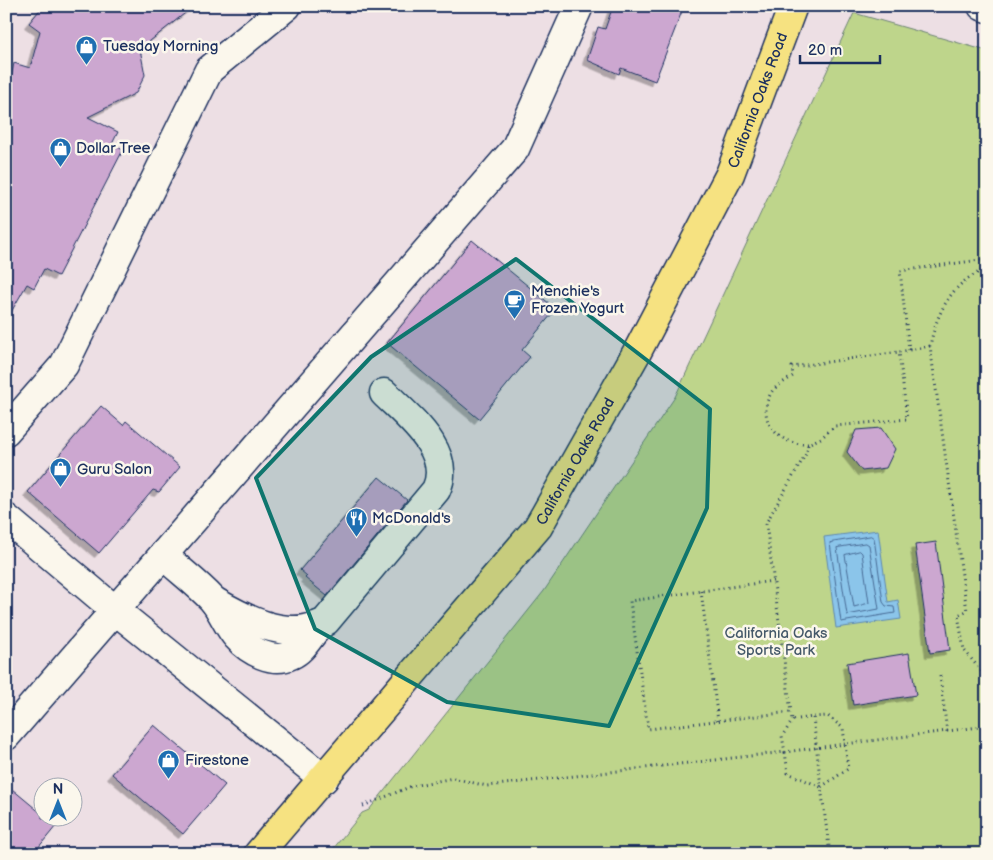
<svg xmlns="http://www.w3.org/2000/svg" width="993" height="860" font-family="'Balsamiq Sans',sans-serif">
<defs>
<filter id="shadow"><feDropShadow dx="-4.5" dy="4.5" stdDeviation="0" flood-color="#0004"/></filter>
</defs>
<rect width="100%" height="100%" fill="#eddfe4"/>
<filter id="ink" filterUnits="userSpaceOnUse"><feTurbulence type="fractalNoise" baseFrequency=".02" numOctaves="2"/><feDisplacementMap in="SourceGraphic" scale="10" xChannelSelector="R" yChannelSelector="G"/><feConvolveMatrix kernelMatrix="1 2 1 2 8 2 1 2 1" color-interpolation-filters="sRGB"/></filter>
<g filter="url(#ink)">
<polygon fill="#bed58b" stroke="#6c8274" points="854,13 987,51 987,854 329,854 362,813 369,810 544,591 675,397"/>
<polygon fill="#8bc5ea" stroke="#5e89b2" points="878,530 888,602 898,600 901,619 836,628 824,537"/>
<g fill="none" stroke-linecap="round" stroke-linejoin="round">
<g stroke="#486b96" stroke-width="1">
<polygon points="871,536 874,538 883,602 886,606 894,607 895,613 841,622 830,543"/>
<polygon points="866,543 869,545 879,609 847,615 837,548"/>
<polygon points="860,551 862,553 869,603 854,607 845,555"/>
</g>
</g>
<g fill="#cca7d0" stroke="#1b2f5e" filter="url(#shadow)">
<polygon points="43,6 194,6 140,49 145,75 136,93 88,117 118,132 112,144 123,150 58,276 44,269 34,288 27,284 6,321 6,75 11,77 14,63 30,68 40,31 29,23"/>
<polygon points="613,6 684,6 655,81 621,68 619,74 587,60 598,27 605,29"/>
<polygon points="472,240 556,309 522,350 530,357 479,419 387,343"/>
<polygon points="101,406 123,425 126,421 180,467 159,492 153,490 99,553 28,492"/>
<polygon points="881,428 895,449 886,468 862,471 847,452 856,430"/>
<polygon points="379,477 407,500 327,596 305,578 307,576 300,570"/>
<polygon points="936,542 950,650 930,653 915,545"/>
<polygon points="909,653 916,695 853,705 847,663"/>
<polygon points="154,725 225,785 183,834 112,774"/>
<polygon points="6,784 42,814 42,818 46,818 56,826 33,854 6,854"/>
</g>
<g fill="none" stroke-linecap="round" stroke-linejoin="round">
<defs>
<g id="minor">
<polyline points="982,6 987,8"/>
<polyline points="6,431 64,365 209,70 287,6"/>
<polyline points="6,518 115,610 324,779"/>
<path d="M 163,555 C 179,570 197,583 212,599 C 222,610 227,626 237,637 C 249,651 273,664 291,655 C 307,648 311,629 326,621 L 436,490 C 454,452 408,417 384,393"/>
<path d="M 214,601 C 245,619 284,640 318,625"/>
<polyline points="6,736 515,149 579,6"/>
</g>
<g id="major">
<path id="s1" d="M 258,854 L 538,527 L 637,352 L 730,174 L 793,6"/>
</g>
</defs>
<use href="#minor" stroke="#1b2f5e" stroke-width="31"/>
<use href="#major" stroke="#1b2f5e" stroke-width="31"/>
<g stroke="#1b2f5e" stroke-width="3" stroke-dasharray="1 4" stroke-linecap="butt">
<path d="M 987,269 C 952,281 937,312 930,346 L 967,611 L 958,615 L 964,650 L 987,678"/>
<polyline points="930,346 899,352 907,419 835,426 821,438 808,444 807,452 766,523 792,720 813,717 821,787 848,769 845,744 987,726"/>
<polyline points="909,350 900,271 987,259"/>
<path d="M 808,444 C 780,446 755,421 771,393 C 775,386 786,381 793,376 L 792,367 L 899,352"/>
<polyline points="773,581 630,601 648,729 790,712"/>
<polyline points="701,591 718,721"/>
<polyline points="940,676 947,732"/>
<polyline points="793,720 782,736 785,752 845,744 843,728 828,716 813,717"/>
<polyline points="363,806 412,786 453,778 487,786 785,752 788,773 821,787 830,854"/>
</g>
<use href="#minor" stroke="#fbf7ec" stroke-width="28"/>
<use href="#major" stroke="#f6e281" stroke-width="28"/>
</g>
</g>
<path fill="#0f766e" fill-opacity="0.2" stroke="#0f766e" stroke-width="4" stroke-linejoin="round" d="M 516,259 L 710,409 L 707,508 L 609,726 L 447,702 L 315,629 L 256,478 L 371,357 Z"/>
<defs>
<symbol id="shop-pin" viewBox="-11 -11 22 30"><path d="M0 17L-7.5 6A9.5 9.5 0 1 1 7.5 6Z" fill="#1f6fb2" stroke="#fbf7ec"/><path d="M-5-2.5h2.3a2.7 3.5 0 0 1 5.4 0H5L5.5 6h-11ZM-1.5-2.5h3a1.5 2.3 0 0 0-3 0Z" fill="#fff"/></symbol>
<symbol id="cafe-pin" viewBox="-11 -11 22 30"><path d="M0 17L-7.5 6A9.5 9.5 0 1 1 7.5 6Z" fill="#1f6fb2" stroke="#fbf7ec"/><path d="M-5.5-4.5H6V0H3Q3 3.5 0 3.5H-2.5Q-5.5 3.5-5.5 0ZM3-3.2v2h1.7v-2ZM-6 4.5H4V6H-6Z" fill="#fff"/></symbol>
<symbol id="restaurant-pin" viewBox="-11 -11 22 30"><path d="M0 17L-7.5 6A9.5 9.5 0 1 1 7.5 6Z" fill="#1f6fb2" stroke="#fbf7ec"/><path d="M-5-6h1v4h1v-4h1v4h1v-4h1v5L-1.5 .5V6h-2V.5L-5-1ZM5-6V6H3V1.5H1.5Q1.5-4 5-6Z" fill="#fff"/></symbol>
</defs>
<g fill-rule="evenodd">
<use href="#shop-pin" x="74" y="34" width="25" height="34"/>
<use href="#shop-pin" x="48" y="136" width="25" height="34"/>
<use href="#cafe-pin" x="502" y="288" width="25" height="34"/>
<use href="#shop-pin" x="48" y="456" width="25" height="34"/>
<use href="#restaurant-pin" x="344" y="506" width="25" height="34"/>
<use href="#shop-pin" x="156" y="748" width="25" height="34"/>
</g>
<g text-anchor="middle" dominant-baseline="central" stroke-width="5" stroke-linejoin="round" paint-order="stroke">
<g font-size="15" fill="#1b2f5e" stroke="#fbf7ec" text-anchor="start">
<text x="103" y="46">Tuesday Morning</text>
<text x="76" y="148">Dollar Tree</text>
<text x="531" y="291">Menchie's<tspan x="531" dy="17">Frozen Yogurt</tspan></text>
<text x="77" y="469">Guru Salon</text>
<text x="372" y="518">McDonald's</text>
<text x="185" y="760">Firestone</text>
</g>
<g font-size="15" fill="#1b2f5e" stroke="#fbf7ec">
<text stroke="none"><textPath href="#s1" startOffset="911">California Oaks Road</textPath></text>
<text stroke="none"><textPath href="#s1" startOffset="506">California Oaks Road</textPath></text>
</g>
<g font-size="15" fill="#445869" stroke="#fbf7ec">
<text x="776" y="633">California Oaks<tspan x="776" dy="17">Sports Park</tspan></text>
</g>
</g>
<rect width="993" height="860" fill="none" stroke="#fbf7ec" stroke-width="25"/>
<rect x="12" y="12" width="968" height="835" fill="none" stroke="#1b2f5e" stroke-width="2" filter="url(#ink)"/>
<g transform="translate(58 802)"><circle r="24" fill="#fbf7ec" stroke="#a1a7b3"/>
<path d="M0-4L9 19L0 12L-9 19Z" fill="#1f6fb2"/>
<text y="-8" font-size="14" font-weight="bold" text-anchor="middle" fill="#1b2f5e">N</text>
</g>
<path d="M800 55v8h80v-8" fill="none" stroke="#1b2f5e" stroke-width="2.5"/>
<text x="808" y="55" font-size="15" fill="#1b2f5e" stroke="#fbf7ec" stroke-width="4" paint-order="stroke">20 m</text>
</svg>
